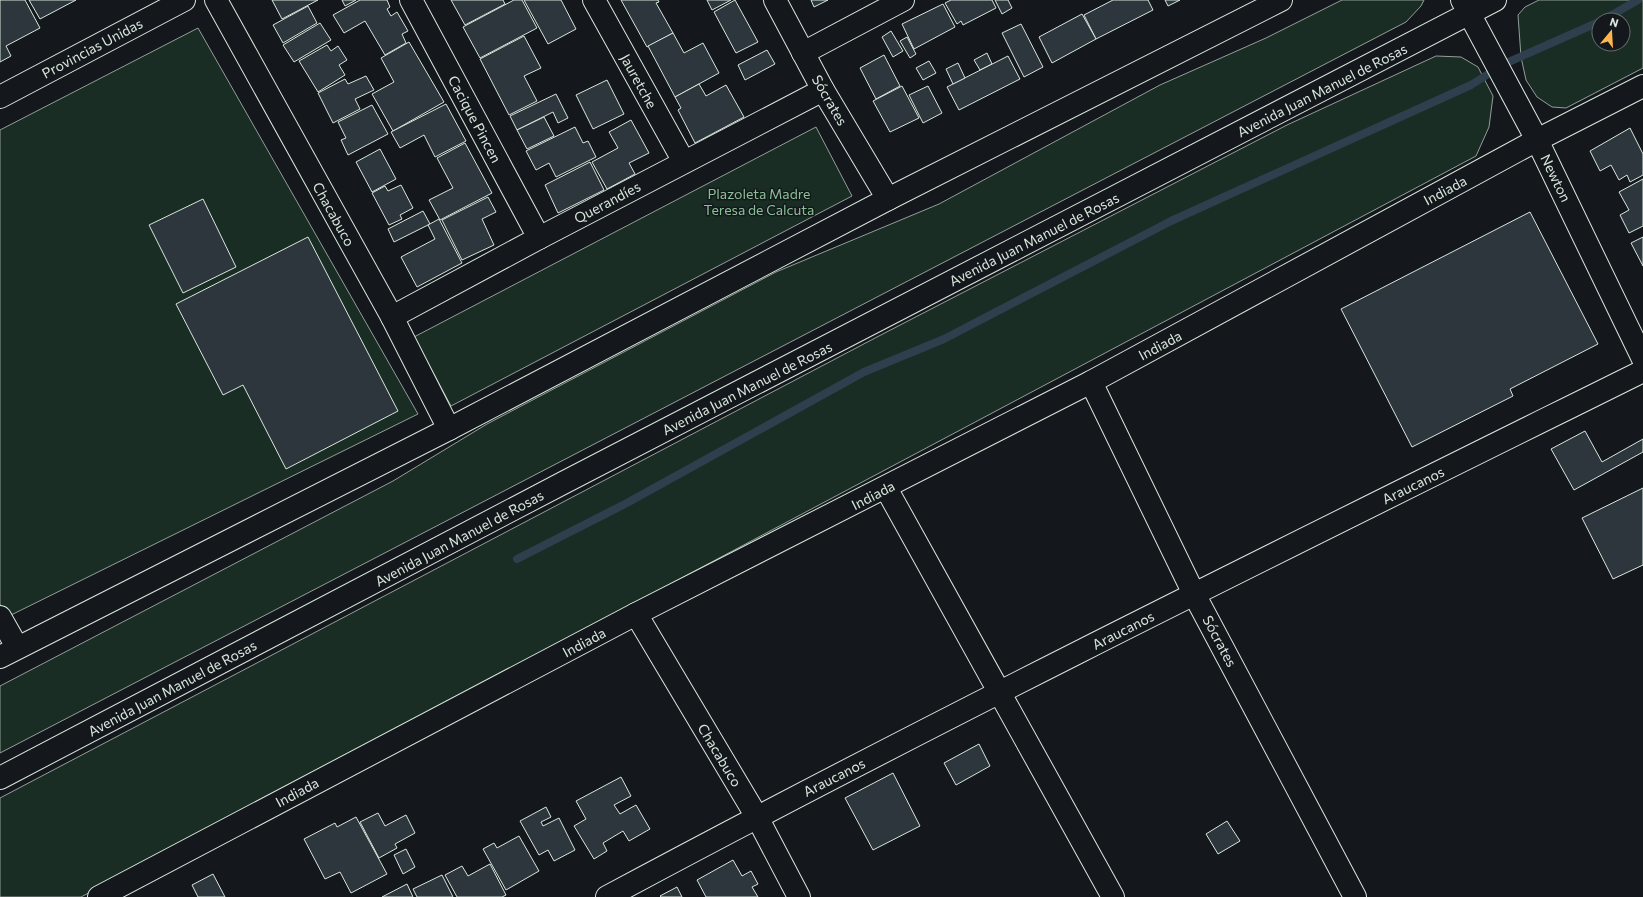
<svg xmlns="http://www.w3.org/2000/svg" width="1643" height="897" font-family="Commissioner,sans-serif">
<rect width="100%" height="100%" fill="#14181c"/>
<g fill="#1a2d24" stroke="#939e99" fill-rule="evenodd">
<polygon points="1342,0 1424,0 1421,6 1406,22 0,753 0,686 393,481 487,424 776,272 939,204 1160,85 1266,38"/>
<path d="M 1539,0 L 1643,0 L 1643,68 L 1566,108 L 1552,107 L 1537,97 L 1526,80 L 1521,57 L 1518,15 L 1525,7 ZM 1599,20 L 1623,20 L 1623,44 L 1599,44 Z"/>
<polygon points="198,28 418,414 7,617 0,604 0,130"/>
<polygon points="1436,56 1461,57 1478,67 1493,96 1489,127 1476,156 81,897 0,897 0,798 877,337 1287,125"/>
<polygon points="816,127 852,196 451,406 414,337"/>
</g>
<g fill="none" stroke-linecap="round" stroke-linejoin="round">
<g stroke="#2f3f4d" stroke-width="8">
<polyline points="1603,20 1638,0"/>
<polyline points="517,559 625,504 864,372 944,339 1171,221 1471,85 1504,64 1599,22"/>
</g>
</g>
<g fill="#2c363c" stroke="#d8e6dc">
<polygon points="0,0 25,0 40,28 6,46 11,56 0,62"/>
<polygon points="29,0 76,0 40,19"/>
<polygon points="272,0 318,0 282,19"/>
<polygon points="342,0 356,0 345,6"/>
<polygon points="360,0 387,0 390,7 387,9 391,16 397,12 408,31 402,34 406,43 385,55 365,21 344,33 333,15"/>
<polygon points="451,0 503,0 505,4 465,25"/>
<polygon points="514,0 522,0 537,28 480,58 463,27"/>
<polygon points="524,0 561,0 576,29 548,44"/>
<polygon points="621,0 658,0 659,2 656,3 673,33 647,47"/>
<polygon points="707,0 731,0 712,10"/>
<polygon points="735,0 758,42 736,53 714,12"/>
<polygon points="811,0 828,0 814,7"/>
<polygon points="951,0 992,0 996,8 963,25 961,21 957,24 945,3"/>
<polygon points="995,0 1008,0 1012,8 1002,14"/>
<polygon points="1113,0 1148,0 1153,10 1096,39 1084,15"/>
<polygon points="1165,0 1180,0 1168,6"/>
<polygon points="943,4 955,27 914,49 902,24"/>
<polygon points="308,6 317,23 283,43 273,25"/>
<polygon points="1082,14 1096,39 1052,63 1039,37"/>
<polygon points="320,23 331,40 294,62 283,45"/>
<polygon points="1021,24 1043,67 1024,77 1002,33"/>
<polygon points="891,31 903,51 893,57 882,37"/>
<polygon points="673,33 684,53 703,43 719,73 675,97 648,46"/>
<polygon points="524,36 541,68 524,76 537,101 509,115 480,59"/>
<polygon points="907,37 916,54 910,58 900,41"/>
<polygon points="409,42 444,102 393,131 372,94 394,82 381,58"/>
<polygon points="327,45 331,51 338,46 347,60 339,65 345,75 318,92 299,61"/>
<polygon points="767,50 775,64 745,80 738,65"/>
<polygon points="987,53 992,64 980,70 974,60"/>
<polygon points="884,55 900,86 876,99 860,68"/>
<polygon points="1008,56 1020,79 959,110 947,87"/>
<polygon points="929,61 936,73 923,80 916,68"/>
<polygon points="958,63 965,78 953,84 946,69"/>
<polygon points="366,76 374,90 355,99 360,109 333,123 318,93 345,79 348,84"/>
<polygon points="607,80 624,114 593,129 576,95"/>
<polygon points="699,84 706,96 726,85 744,117 695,143 678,110 681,108 675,97"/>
<polygon points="902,86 919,118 890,132 873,101"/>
<polygon points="928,86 942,113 923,123 909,95"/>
<polygon points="556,94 568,118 558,123 553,112 517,130 510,116"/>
<polygon points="446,104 466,141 435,157 424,135 400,148 391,132"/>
<polygon points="372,105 388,134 348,155 341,140 346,138 338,122"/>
<polygon points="544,117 554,136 527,149 517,130"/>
<polygon points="631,120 649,153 629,163 635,174 607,189 592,162 618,148 609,132"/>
<polygon points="575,127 583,143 588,141 596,157 556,177 549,163 536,170 526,151"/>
<polygon points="1630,128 1643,154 1643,175 1630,182 1627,175 1619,180 1611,165 1600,171 1590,151"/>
<polygon points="465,143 492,193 440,220 429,200 453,188 437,158"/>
<polygon points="380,149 396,179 372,192 356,162"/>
<polygon points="590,162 604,190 558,213 545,185"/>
<polygon points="1643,179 1643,226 1629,233 1620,215 1629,210 1619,192"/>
<polygon points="401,185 413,208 400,215 402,219 389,225 372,193 385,186 388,191"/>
<polygon points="488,197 496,212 482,219 494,245 462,260 442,220"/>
<polygon points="203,199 236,267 183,293 149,225"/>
<polygon points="423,211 430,224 394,242 388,229"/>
<polygon points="1530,212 1598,344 1510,389 1513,396 1412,447 1341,309"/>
<polygon points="439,219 462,263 417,287 401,257 435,239 428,225"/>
<polygon points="308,237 398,411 286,469 243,385 223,395 176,304"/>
<polygon points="1643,237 1643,266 1631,243"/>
<polygon points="1585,431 1602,462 1643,439 1643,452 1574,490 1551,449"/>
<polygon points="1643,488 1643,565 1613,579 1582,518"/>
<polygon points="979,744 990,766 956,785 944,763"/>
<polygon points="893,773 920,826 873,850 845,798"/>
<polygon points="621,777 631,796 614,805 620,814 636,805 650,829 629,841 623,831 603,843 607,851 594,859 574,826 586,819 576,801"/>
<polygon points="546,807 551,817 541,822 543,826 559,818 575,850 554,861 548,850 539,855 520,821"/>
<polygon points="378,813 385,826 406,815 415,833 395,844 397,848 379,858 360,822"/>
<polygon points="356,817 387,874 351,893 340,872 325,879 304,839 335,823 337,827"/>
<polygon points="1227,821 1240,841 1218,854 1206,834"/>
<polygon points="519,836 539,871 506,890 483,849 494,843 497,848"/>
<polygon points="406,849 415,867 403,874 394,855"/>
<polygon points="733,860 742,876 751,871 758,884 752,887 758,897 706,897 697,880"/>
<polygon points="490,864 506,895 502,897 457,897 445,875 462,866 468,876"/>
<polygon points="213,874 225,897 198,897 192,885"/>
<polygon points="442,875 453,897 417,897 413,889"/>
<polygon points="407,884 413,897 382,897"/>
<polygon points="677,887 682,897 661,897 660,896"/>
</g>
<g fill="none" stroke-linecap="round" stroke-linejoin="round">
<defs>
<g id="street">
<polyline points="216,0 392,317 449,429"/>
<polyline points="411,0 539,238"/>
<polyline points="594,0 684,162"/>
<polyline points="775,0 823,90 888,199"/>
<polyline points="1462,0 1537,140 1643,359"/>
<polyline points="803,53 903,0"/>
<polyline points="0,97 184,0"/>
<polyline points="392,317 539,238 823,90"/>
<polyline points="1091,382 1194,594 1355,897"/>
<polyline points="886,488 1113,897"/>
<polyline points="636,614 757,817 799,897"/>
<polyline points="0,617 17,647"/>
<polyline points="0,657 449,429 888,199 1281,0"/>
<polyline points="99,897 636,614 1091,382 1537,140 1643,86"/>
<path d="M 607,897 C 948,714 1296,543 1643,371"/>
</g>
<polyline id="primary" points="0,778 563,483 1495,0"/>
</defs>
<use href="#street" stroke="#d8e6dc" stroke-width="24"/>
<use href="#primary" stroke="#d8e6dc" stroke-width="24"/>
<use href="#street" stroke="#14181c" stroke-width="22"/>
<use href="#primary" stroke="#14181c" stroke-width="22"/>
</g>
<g text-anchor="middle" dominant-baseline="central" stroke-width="3" stroke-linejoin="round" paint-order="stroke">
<g font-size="14" fill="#d8e6dc" stroke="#14181c">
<text transform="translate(92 48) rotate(-28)">Provincias Unidas</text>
<text transform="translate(639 81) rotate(61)">Jauretche</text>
<text transform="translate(1322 90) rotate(-27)">Avenida Juan Manuel de Rosas</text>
<text transform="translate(830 100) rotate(60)">Sócrates</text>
<text transform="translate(475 119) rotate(62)">Cacique Pincen</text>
<text transform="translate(1556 178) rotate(64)">Newton</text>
<text transform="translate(1445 190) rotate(-28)">Indiada</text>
<text transform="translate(607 202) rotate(-28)">Querandíes</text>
<text transform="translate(334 214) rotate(61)">Chacabuco</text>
<text transform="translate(1034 239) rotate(-27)">Avenida Juan Manuel de Rosas</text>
<text transform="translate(1160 345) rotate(-28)">Indiada</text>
<text transform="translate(747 388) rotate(-27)">Avenida Juan Manuel de Rosas</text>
<text transform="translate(1413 485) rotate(-26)">Araucanos</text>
<text transform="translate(873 495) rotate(-27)">Indiada</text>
<text transform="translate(459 538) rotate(-28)">Avenida Juan Manuel de Rosas</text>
<text transform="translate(1123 630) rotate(-27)">Araucanos</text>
<text transform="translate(1220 641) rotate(62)">Sócrates</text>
<text transform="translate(584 642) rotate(-28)">Indiada</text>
<text transform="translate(172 688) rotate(-28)">Avenida Juan Manuel de Rosas</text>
<text transform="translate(720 755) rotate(59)">Chacabuco</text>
<text transform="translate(834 777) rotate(-27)">Araucanos</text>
<text transform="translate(297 792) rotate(-28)">Indiada</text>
</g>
<g font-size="14" fill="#8ac095" stroke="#14181c">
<text x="759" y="193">Plazoleta Madre<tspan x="759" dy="16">Teresa de Calcuta</tspan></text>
</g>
</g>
<g transform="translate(1611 32) rotate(18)"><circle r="19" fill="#14181c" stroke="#626a69"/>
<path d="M0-3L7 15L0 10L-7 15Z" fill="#ffb74d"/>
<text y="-6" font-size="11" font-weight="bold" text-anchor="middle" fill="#d8e6dc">N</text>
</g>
</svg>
